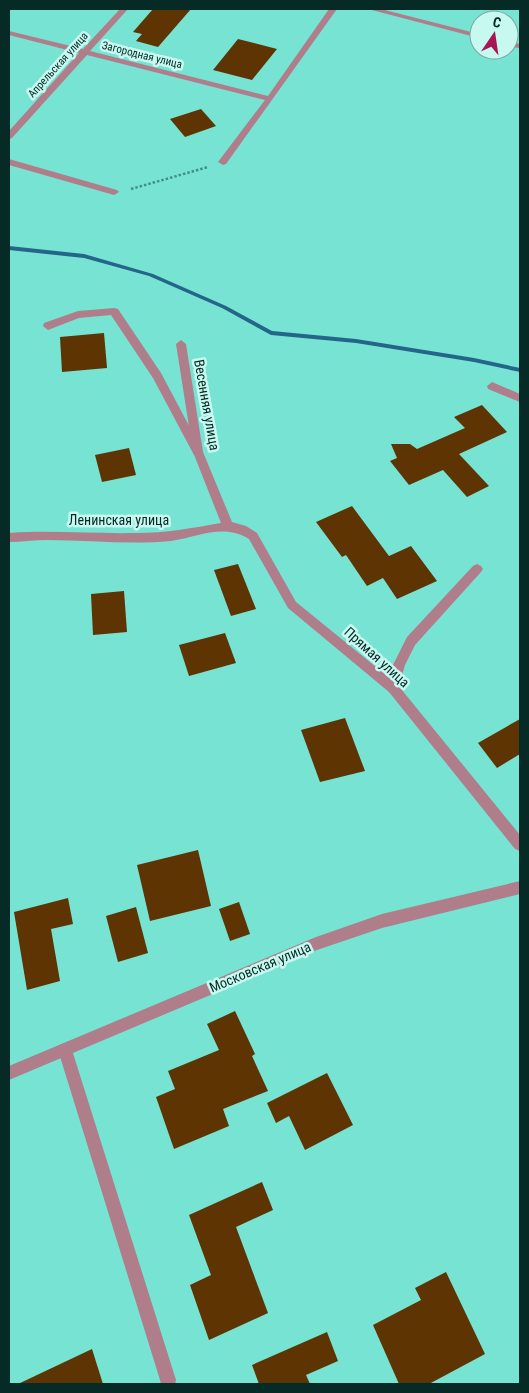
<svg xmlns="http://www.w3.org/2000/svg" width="529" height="1393" font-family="'Roboto Condensed',sans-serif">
<rect width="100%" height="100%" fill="#77e3d3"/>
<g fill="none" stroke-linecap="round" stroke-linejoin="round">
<polygon fill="#246589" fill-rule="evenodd" points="9,246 84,254 153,274 226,306 272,331 356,339 474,358 520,368 520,372 474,362 356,343 271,335 222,308 149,276 84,258 9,250"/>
</g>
<g fill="#5d3402">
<polygon points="153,9 191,9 158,47 136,41 142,34 133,32"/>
<polygon points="238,39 277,49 252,80 213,70"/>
<polygon points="201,109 216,126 185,137 170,119"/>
<polygon points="104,333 107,368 62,372 60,337"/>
<polygon points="482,405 507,432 459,454 489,486 467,497 443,470 409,485 390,461 397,458 391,444 410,444 417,449 465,428 454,417"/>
<polygon points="129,448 136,475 102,482 95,455"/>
<polygon points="352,506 389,556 411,546 437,581 397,599 383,578 367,586 346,555 342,557 316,522"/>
<polygon points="238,564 256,609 231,616 214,570"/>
<polygon points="124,591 127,632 93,635 91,594"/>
<polygon points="225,633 236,663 189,676 179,645"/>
<polygon points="345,718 365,771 320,782 301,730"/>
<polygon points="520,719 520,754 497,768 478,743"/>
<polygon points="198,850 211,906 150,921 137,865"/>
<polygon points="68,898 73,924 51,929 60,981 27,990 14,912"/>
<polygon points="239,902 250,934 230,941 219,909"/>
<polygon points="136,907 148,953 118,962 106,916"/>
<polygon points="235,1011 255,1054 252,1056 268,1091 223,1109 229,1126 174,1149 156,1097 175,1089 168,1071 219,1050 207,1024"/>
<polygon points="327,1073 353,1125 305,1150 289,1116 276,1123 267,1103"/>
<polygon points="262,1182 273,1210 236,1227 268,1313 209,1340 190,1285 211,1275 189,1215"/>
<polygon points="446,1272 485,1354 429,1384 399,1384 373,1325 421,1300 415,1288"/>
<polygon points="327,1332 338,1361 306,1375 310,1384 259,1384 252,1365"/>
<polygon points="92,1349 103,1384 18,1384"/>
</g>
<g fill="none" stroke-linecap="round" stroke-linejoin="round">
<polyline stroke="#448f84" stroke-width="2.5" stroke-dasharray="2.5 2" stroke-linecap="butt" points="131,189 208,167"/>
<g fill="#af7e8a" fill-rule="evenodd">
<polygon points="114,308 118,309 161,373 203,452 202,455 194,455 153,378 111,315 79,318 48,330 43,326 44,323 78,311"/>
<polygon points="477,564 481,566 483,569 481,572 415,645 405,665 397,692 393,693 389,692 387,688 393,665 407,637 473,566"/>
<polygon points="65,1043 70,1045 72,1050 176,1380 175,1384 161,1384 160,1380 58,1050 60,1045"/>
</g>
<g fill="#af7e8a" fill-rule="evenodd">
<polygon points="120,9 128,9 90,51 268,96 329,9 337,9 226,164 223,165 218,162 265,100 87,55 12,138 9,139 9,131 79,53 9,35 9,31 83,49"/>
<polygon points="368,9 381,9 479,34 479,38"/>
<polygon points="509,41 520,44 520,48 509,47"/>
<polygon points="9,159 117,190 119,192 114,195 9,165"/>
<path d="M 181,340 L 186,344 L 203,452 L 232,522 L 246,526 L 257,533 L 296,602 L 397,684 L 520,835 L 520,851 L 515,849 L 389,692 L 288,608 L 249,539 C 224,523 198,537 171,541 C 130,545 88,540 47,540 C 34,540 21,542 9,542 L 9,533 C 52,530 94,534 137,533 C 165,533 193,528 221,523 L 193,452 L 176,344 Z"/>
<polygon points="492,382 520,394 520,402 488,389 487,386"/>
<polygon points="520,881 520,894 382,928 317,950 9,1080 9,1066 316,937 382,914"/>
</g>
</g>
<g text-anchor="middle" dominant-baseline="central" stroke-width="5" stroke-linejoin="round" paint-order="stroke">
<g font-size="11" fill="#062a25" stroke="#c8f9f1">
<text transform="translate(142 55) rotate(14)">Загородная улица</text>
<text transform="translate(58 65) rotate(-48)">Апрельская улица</text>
</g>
<g font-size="14" fill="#062a25" stroke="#c8f9f1">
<text transform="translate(207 405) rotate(80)">Весенняя улица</text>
<text x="119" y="520">Ленинская улица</text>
<text transform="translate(377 657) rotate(42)">Прямая улица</text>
<text transform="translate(260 967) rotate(-23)">Московская улица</text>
</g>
</g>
<rect width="529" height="1393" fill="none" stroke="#062a25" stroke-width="20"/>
<g transform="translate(494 35) rotate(13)"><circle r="24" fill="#c8f9f1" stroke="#7aa69f"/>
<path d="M0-4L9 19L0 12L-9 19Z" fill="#a71653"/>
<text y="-8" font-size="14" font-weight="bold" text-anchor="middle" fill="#062a25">С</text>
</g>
</svg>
